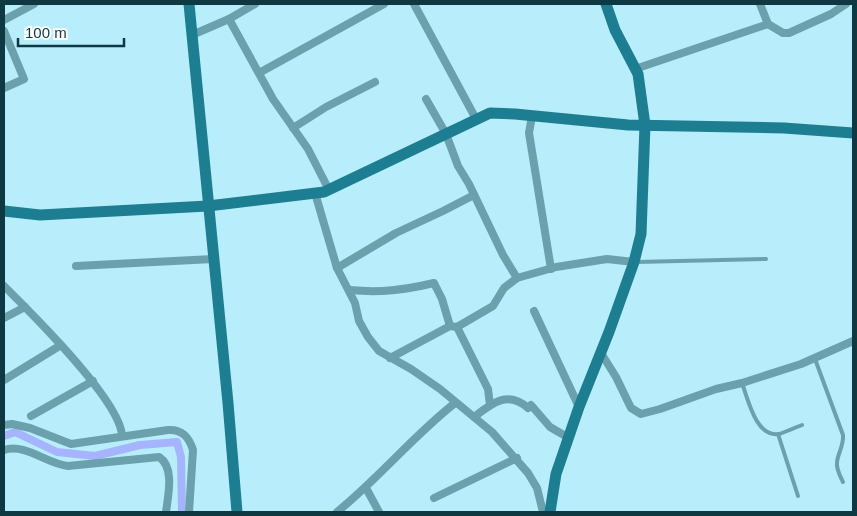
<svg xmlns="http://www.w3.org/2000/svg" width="857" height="516" font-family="Helvetica,sans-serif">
<rect width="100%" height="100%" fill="#b8eefc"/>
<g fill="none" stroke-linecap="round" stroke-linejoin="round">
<polyline stroke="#a5b4fc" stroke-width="8" points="4,436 15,432 57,452 95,456 140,445 177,442 181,457 182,512"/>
<g stroke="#6ba0ad" stroke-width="4">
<polyline points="636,262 766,259"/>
<path d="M 815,359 L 843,435 C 844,445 838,453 837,462 C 836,469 840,476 843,482"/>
<path d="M 742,383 C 748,399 756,438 779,434 C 786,432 794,428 802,425"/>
<polyline points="778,434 798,496"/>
</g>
<g stroke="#6ba0ad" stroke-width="8">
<polyline points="414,4 476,119"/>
<polyline points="229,19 273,99 308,149 329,190"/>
<polyline points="4,20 34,4"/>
<polyline points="768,24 783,33 789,33 831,14 846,4"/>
<polyline points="4,31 24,79 4,88"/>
<polyline points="192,35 229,19 255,4"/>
<polyline points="635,69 768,24 760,4"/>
<polyline points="259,73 384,4"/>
<polyline points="426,99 446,134 458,166 469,184 503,255 517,278"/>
<polyline points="532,116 529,133 551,269"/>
<polyline points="293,128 326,107 375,82"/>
<polyline points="315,193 337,268 355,303 359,321 368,337 379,351 411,369 440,389 492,432 528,473 537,488 543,512"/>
<polyline points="76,266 213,259"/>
<polyline points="337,268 396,233 443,211 474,195"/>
<path d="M 4,286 C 31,313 121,401 122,436"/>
<path d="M 350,290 C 380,293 404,290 434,283 L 442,299 L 450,326 L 457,327 L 493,306 L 504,288 L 517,278 L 556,267 L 607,259 L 634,262"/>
<polyline points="534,311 579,407"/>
<polyline points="4,318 25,307"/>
<polyline points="457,327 488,389 490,405"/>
<polyline points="601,353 616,377 631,408 641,414 660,409 716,389 742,383 801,364 853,341"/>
<polyline points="390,358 450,326"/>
<polyline points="4,380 61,345"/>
<polyline points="531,405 550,427 569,438"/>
<polyline points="31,416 93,381"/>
<path d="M 474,417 C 492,403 508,390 528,408"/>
<path d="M 4,425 L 12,424 L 30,428 L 71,444 L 168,430 C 182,429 189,437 193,450 L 189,512"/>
<path d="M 4,450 C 25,443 47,464 68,466 L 159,457 C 175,467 168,496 166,512"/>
<polyline points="366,488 379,512"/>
<polyline points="434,498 517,458"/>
<path d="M 337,512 C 379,478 413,436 455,403"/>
</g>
<g stroke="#1d7e92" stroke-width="11">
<polyline points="189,4 228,403 237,512"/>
<polyline points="4,211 40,215 208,206 324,192 490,113 515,114 628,125 784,128 853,133"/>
<polyline points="550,512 556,474 579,407 609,332 634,262 641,234 645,125 638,74 615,30 606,4"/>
</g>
</g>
<rect width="857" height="516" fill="none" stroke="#0e3942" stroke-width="10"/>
<path d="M18 38v8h106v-8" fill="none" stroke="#0e3942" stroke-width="2.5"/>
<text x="25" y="38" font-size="15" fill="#0e3942" stroke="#ffffff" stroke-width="4" paint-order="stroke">100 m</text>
</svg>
